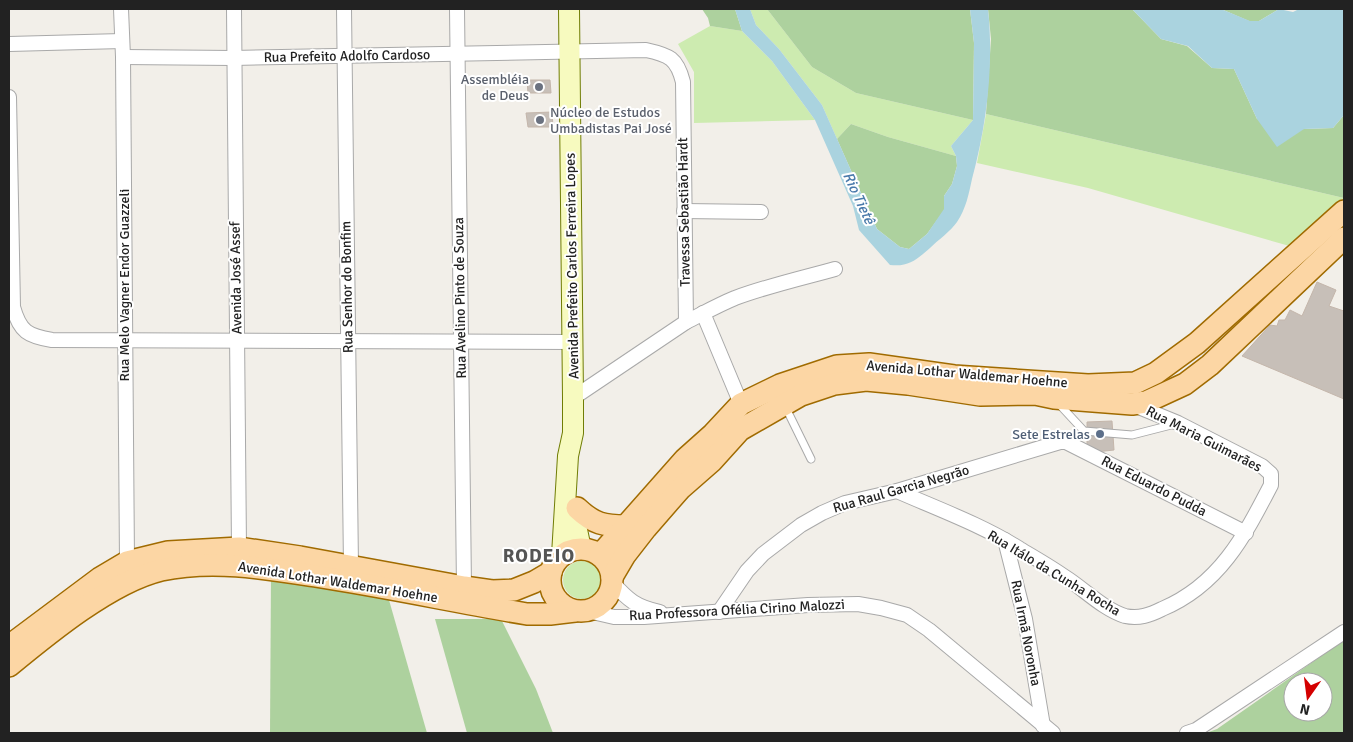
<svg xmlns="http://www.w3.org/2000/svg" width="1353" height="742" font-family="Signika,sans-serif">
<rect width="100%" height="100%" fill="#f2efe9"/>
<g fill="#cdebb0">
<polygon points="750,9 767,9 812,67 856,93 973,120 951,146 956,156 888,137 851,124 837,139 822,105 779,49 756,25"/>
<polygon points="710,26 742,31 772,61 815,120 694,123 694,72 678,44"/>
<polygon points="986,114 1344,198 1344,200 1293,247 1088,188 977,163"/>
<circle cx="582" cy="580" r="19"/>
</g>
<g fill="#add19e" fill-rule="evenodd">
<polygon points="702,9 735,9 742,31 710,26 708,18"/>
<polygon points="767,9 970,9 974,43 973,120 856,93 812,67"/>
<polygon points="988,9 1132,9 1161,39 1187,46 1212,68 1234,69 1257,119 1304,129 1333,128 1344,115 1344,198 986,114 991,39"/>
<polygon points="1221,9 1279,9 1259,21 1249,21"/>
<polygon points="851,124 888,137 956,156 957,166 952,184 944,196 945,209 927,234 909,249 900,247 877,229 837,139"/>
<polygon points="271,574 389,600 427,733 270,733"/>
<polygon points="435,619 501,619 536,689 553,733 467,733"/>
<path d="M 1344,640 L 1344,733 L 1206,733 L 1217,729 ZM 1293,682 L 1323,682 L 1323,712 L 1293,712 Z"/>
</g>
<g fill="#aad3df">
<path d="M 735,9 L 750,9 L 756,25 L 779,49 L 822,105 L 877,229 L 900,247 L 909,249 L 927,234 L 944,209 L 944,196 L 952,184 L 957,166 L 956,156 L 951,146 L 973,120 L 974,43 L 970,9 L 988,9 C 994,65 987,124 972,179 C 969,193 966,209 957,222 C 951,231 938,240 930,248 C 916,260 909,267 890,265 L 859,230 L 853,206 L 815,120 L 772,61 L 742,31 Z"/>
<polygon points="1132,9 1221,9 1250,21 1259,21 1279,9 1293,12 1299,9 1343,9 1344,14 1344,115 1333,128 1304,129 1277,147 1257,119 1234,69 1212,68 1188,46 1161,39"/>
</g>
<g fill="#c7bfb8" stroke="#c4b6ab">
<polygon points="527,80 550,80 551,93 528,93"/>
<polygon points="552,112 553,127 528,127 526,113"/>
<polygon points="1317,282 1336,290 1329,306 1344,311 1344,399 1242,356 1270,325 1277,326 1279,320 1285,320 1290,310 1302,316"/>
<polygon points="1112,421 1114,450 1096,452 1087,447 1087,422"/>
</g>
<g fill="none" stroke-linecap="round" stroke-linejoin="round">
<defs>
<g id="lane">
<polyline points="1058,403 1084,431 1132,435 1175,424"/>
<polyline points="785,406 811,459"/>
</g>
<g id="street">
<polyline points="121,9 123,57 127,562"/>
<polyline points="234,9 239,548"/>
<polyline points="344,9 351,566"/>
<polyline points="457,9 464,587"/>
<polyline points="9,44 122,41"/>
<path d="M 123,57 L 233,58 L 646,50 C 669,55 677,58 683,82 L 686,322"/>
<path d="M 9,97 L 13,307 C 20,332 28,336 52,340 L 573,342"/>
<polyline points="684,211 761,212"/>
<polyline points="703,313 741,404"/>
<path d="M 573,398 L 686,322 C 702,314 718,305 735,298 C 767,286 802,278 835,269"/>
<path d="M 897,491 C 938,509 982,525 1020,549 C 1035,558 1051,567 1065,577 C 1084,589 1103,609 1125,616 C 1139,619 1150,615 1162,609 C 1219,585 1244,537 1271,485 L 1271,474 L 1262,466 L 1178,423 L 1134,405"/>
<polyline points="1005,540 1025,619 1043,726"/>
<path d="M 612,582 C 628,600 636,607 660,612"/>
<polyline points="588,611 614,617 644,617 808,605 858,604 881,608 907,615 929,630 1053,733"/>
<polyline points="719,612 747,571 763,554 801,525 822,513 845,503 897,491 1060,442 1066,442 1246,533"/>
<polyline points="1187,733 1196,730 1344,632"/>
</g>
<g id="secondary">
<polyline points="577,509 576,525 581,549"/>
<polyline points="562,555 568,456 573,433 573,398 569,9"/>
</g>
<g id="primary">
<path d="M 577,508 C 594,524 604,526 626,526"/>
<circle cx="581" cy="580" r="31"/>
<polyline points="600,555 685,459 713,434 741,404 780,385 837,366 869,364 954,376 1088,385 1135,383 1156,373 1197,343 1344,211"/>
<polyline points="612,577 625,555 646,528 680,489 712,461 740,430 801,395 834,384 866,380 908,384 980,395 1035,394 1054,398 1132,404 1146,402 1185,384 1210,365 1344,238"/>
<polyline points="9,646 100,578 127,562 168,552 239,548 300,557 464,587 492,591 514,590 534,582 551,572"/>
<path d="M 9,666 C 49,633 111,582 161,570 C 212,559 265,568 315,576 C 386,587 456,602 527,614 L 550,614 L 575,611"/>
</g>
</defs>
<use href="#lane" stroke="#a9a9a9" stroke-width="9"/>
<use href="#street" stroke="#a9a9a9" stroke-width="16"/>
<use href="#secondary" stroke="#707d05" stroke-width="22"/>
<use href="#primary" stroke="#a06b00" stroke-width="24"/>
<use href="#lane" stroke="#fff" stroke-width="7"/>
<use href="#street" stroke="#fff" stroke-width="14"/>
<use href="#secondary" stroke="#f7fabf" stroke-width="20"/>
<use href="#primary" stroke="#fcd6a4" stroke-width="21"/>
</g>
<g fill="#6b7280" stroke="#fff" stroke-width="2">
<circle cx="539" cy="87" r="5"/>
<circle cx="540" cy="120" r="5"/>
</g>
<circle fill="#5c6f8a" stroke="#fff" stroke-width="2" cx="1100" cy="434" r="5"/>
<g text-anchor="middle" dominant-baseline="central" stroke-width="4" stroke-linejoin="round" paint-order="stroke">
<g font-size="14" fill="#222" stroke="#fff">
<text transform="translate(347 56) rotate(-1)">Rua Prefeito Adolfo Cardoso</text>
<text transform="translate(684 212) rotate(-91)">Travessa Sebastião Hardt</text>
<text transform="translate(572 266) rotate(-91)">Avenida Prefeito Carlos Ferreira Lopes</text>
<text transform="translate(236 278) rotate(-91)">Avenida José Assef</text>
<text transform="translate(124 285) rotate(-90)">Rua Melo Vagner Endor Guazzeli</text>
<text transform="translate(347 287) rotate(-91)">Rua Senhor do Bonfim</text>
<text transform="translate(460 298) rotate(-91)">Rua Avelino Pinto de Souza</text>
<text transform="translate(967 374) rotate(5)">Avenida Lothar Waldemar Hoehne</text>
<text transform="translate(1204 439) rotate(27)">Rua Maria Guimarães</text>
<text transform="translate(1154 486) rotate(27)">Rua Eduardo Pudda</text>
<text transform="translate(901 489) rotate(-16)">Rua Raul Garcia Negrão</text>
<text transform="translate(1054 573) rotate(31)">Rua Itálo da Cunha Rocha</text>
<text transform="translate(338 582) rotate(9)">Avenida Lothar Waldemar Hoehne</text>
<text transform="translate(737 610) rotate(-3)">Rua Professora Ofélia Cirino Malozzi</text>
<text transform="translate(1026 633) rotate(79)">Rua Irmã Noronha</text>
</g>
<g font-size="14" fill="#5b616d" stroke="#fff" text-anchor="end">
<text x="529" y="79">Assembléia<tspan x="529" dy="16">de Deus</tspan></text>
<text x="550" y="112" text-anchor="start">Núcleo de Estudos<tspan x="550" dy="16">Umbadistas Pai José</tspan></text>
</g>
<g font-size="14" fill="#4e5e75" stroke="#fff" text-anchor="end">
<text x="1090" y="434">Sete Estrelas</text>
</g>
<g font-size="15" font-style="italic" fill="#4a7aab" stroke="#fff">
<text transform="translate(859 198) rotate(65)">Rio Tietê</text>
</g>
<g font-size="19" font-weight="bold" letter-spacing="1" fill="#555" stroke="#fff">
<text x="539" y="556">RODEIO</text>
</g>
</g>
<rect width="1353" height="742" fill="none" stroke="#222222" stroke-width="20"/>
<g transform="translate(1308 697) rotate(194)"><circle r="24" fill="#ffffff" stroke="#a7a7a7"/>
<path d="M0-4L9 19L0 12L-9 19Z" fill="#d40000"/>
<text y="-8" font-size="14" font-weight="bold" text-anchor="middle" fill="#222222">N</text>
</g>
</svg>
